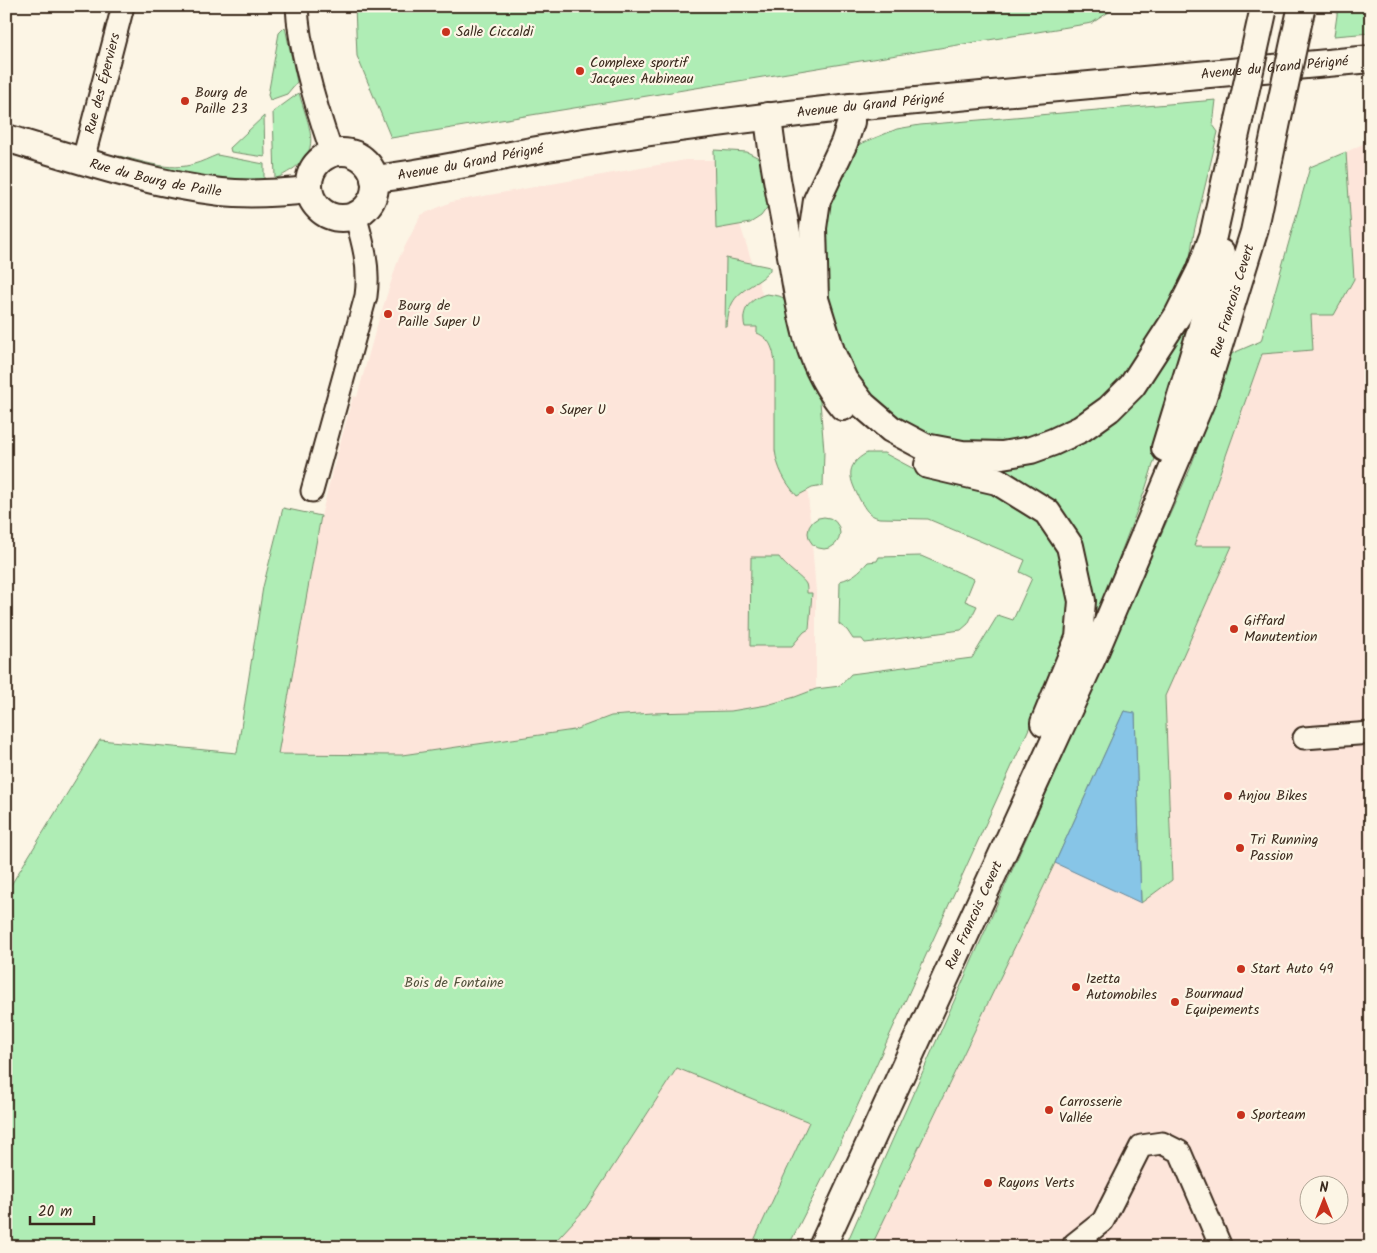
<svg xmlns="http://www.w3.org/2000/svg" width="1377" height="1253" font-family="Kalam,sans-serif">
<rect width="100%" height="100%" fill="#fcf5e5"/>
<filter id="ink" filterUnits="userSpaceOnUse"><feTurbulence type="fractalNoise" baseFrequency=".02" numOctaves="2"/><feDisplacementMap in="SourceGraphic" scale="10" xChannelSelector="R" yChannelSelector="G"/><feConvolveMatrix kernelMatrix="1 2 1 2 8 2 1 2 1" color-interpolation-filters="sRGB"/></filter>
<g filter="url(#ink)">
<g fill="#fde5da" fill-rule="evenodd">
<path d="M 1371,140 L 1371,1247 L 871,1247 L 1055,863 L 1141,903 L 1172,880 L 1165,696 L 1231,546 L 1194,546 L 1262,354 L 1313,350 L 1311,315 L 1354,280 L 1346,152 ZM 1310,1186 L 1340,1186 L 1340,1216 L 1310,1216 Z"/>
<polygon points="686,160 717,160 733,203 786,368 801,409 816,592 816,689 795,697 767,705 731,711 611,716 574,730 402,755 278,754 321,516 331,477 353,396 357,397 375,332 398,260 421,215 451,202 461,200"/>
<polygon points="677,1067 809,1122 751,1247 550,1247 586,1208"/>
</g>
<g fill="#afedb5" stroke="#758c6a">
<polygon points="355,6 1118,6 1092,23 391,138 357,56"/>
<polygon points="1336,6 1371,6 1371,33 1334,36 1338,8"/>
<polygon points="285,27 297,82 287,94 270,100 268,95 279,33"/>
<path d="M 299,93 C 312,137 325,155 275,179 L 273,112 Z"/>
<polygon points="1216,100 1213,125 1218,132 1194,232 1186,283 1123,384 1046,439 958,446 900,424 854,378 829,318 823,208 855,146 897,129 920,125"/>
<polygon points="264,116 265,157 231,152 230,148"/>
<polygon points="714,150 747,152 759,158 768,173 769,205 761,216 750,223 716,229"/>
<polygon points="1346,152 1354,279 1334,315 1311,315 1313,350 1262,354 1194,546 1232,546 1165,696 1172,880 1141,903 1135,714 1124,711 1055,863 871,1247 845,1247 1190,469 1231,354 1261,341 1310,167"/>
<path d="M 217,155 L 264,164 L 264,181 C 214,184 167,170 118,158 L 119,156 C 142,161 170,172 194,164 C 202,162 209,158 217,155 Z"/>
<path d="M 726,258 L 770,267 L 770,270 C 766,276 761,279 755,283 C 734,296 729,302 727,327 L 725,327 Z"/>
<path d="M 767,294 L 779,296 L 786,299 L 819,389 L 824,451 L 823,486 L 812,488 L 797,496 C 785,482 777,468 775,450 L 775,363 C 773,349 771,339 757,333 L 757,327 L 745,327 C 740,310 751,298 767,294 Z"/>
<polygon points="1186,318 1197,325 1145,490 1099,609 1093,611 1087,566 986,471 1047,454"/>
<path d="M 867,453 L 884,453 L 914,469 L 937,476 L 992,487 L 1038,518 L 1065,562 L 1072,590 L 1066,647 L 842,1140 L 788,1247 L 751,1247 L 809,1122 L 677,1068 L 586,1208 L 550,1247 L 6,1247 L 6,893 L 100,740 L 237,753 L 263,587 L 283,508 L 321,516 L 278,754 L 402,755 L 574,730 L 611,716 L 652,713 L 731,711 L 767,705 L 795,697 L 816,689 L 840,686 L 851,674 L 972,658 L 998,615 L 1013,620 L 1032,578 L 1020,572 L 1025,560 L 928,519 L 879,518 C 868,515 866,510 860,500 C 850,480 843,466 867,453 Z"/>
<circle cx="824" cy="533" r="16"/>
<path d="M 921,556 L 974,579 L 965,601 L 977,606 L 968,624 L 961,630 L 874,642 L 865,643 L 862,639 L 853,639 L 847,630 L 839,624 L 840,581 C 852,578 859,572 868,562 L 877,561 L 879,557 Z"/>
<path d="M 751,557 L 779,557 C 785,567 804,579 806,584 C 807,586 807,591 807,593 L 812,593 L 809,629 L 804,632 L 792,646 L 750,646 Z"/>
</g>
<polygon fill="#87c5e7" stroke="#698797" points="1124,711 1135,713 1141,903 1055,863"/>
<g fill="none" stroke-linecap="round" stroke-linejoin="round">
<defs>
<g id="minor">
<path d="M 297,6 C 299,52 317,110 332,153"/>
<path id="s1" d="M 83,160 L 123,6"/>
<path d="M 312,491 L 366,296 C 370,267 363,242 355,215"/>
<polyline points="1304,738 1371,733"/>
<polyline points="1074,1244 1103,1221 1141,1146 1162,1143 1180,1152 1221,1247"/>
</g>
<g id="tertiary">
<polyline points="851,107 851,122 844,143 817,200 813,228 815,299 831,351 844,380 863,405 891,429 925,447 962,454 1002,455 1031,450 1053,442 1081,429 1109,409 1132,386 1178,315 1200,271 1213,236 1239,120"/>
<path d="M 768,116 C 772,159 781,201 789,244 C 800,303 803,359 843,407"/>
<path id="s2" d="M 6,138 C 77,159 148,184 221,192 C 250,195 280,193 309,190"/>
<circle cx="342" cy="185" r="33"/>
<path id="s3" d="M 374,179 C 435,172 494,157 554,147 C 653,130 752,118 851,107 L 1371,59"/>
<polyline points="1165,448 1201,330 1221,253"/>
<polyline points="928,465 997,481 1047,512 1070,546 1082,601 1079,638 1044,723"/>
<path id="s4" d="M 822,1247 L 1095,652 L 1203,397 L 1254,232 L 1278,117"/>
</g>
</defs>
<use href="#minor" stroke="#3b2a1e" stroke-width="25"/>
<use href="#tertiary" stroke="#3b2a1e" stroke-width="30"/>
<use href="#minor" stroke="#fcf5e5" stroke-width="21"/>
<use href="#tertiary" stroke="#fcf5e5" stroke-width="26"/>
<defs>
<g id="tertiary-bridge">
<polyline points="1278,117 1301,10"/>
<polyline points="1239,120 1263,12"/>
</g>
</defs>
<use href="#tertiary-bridge" stroke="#3b2a1e" stroke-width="30" stroke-linecap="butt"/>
<use href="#tertiary-bridge" stroke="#fcf5e5" stroke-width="26"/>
</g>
</g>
<g fill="#c8321e" stroke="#fcf5e5" stroke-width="2">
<circle cx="446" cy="32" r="5"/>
<circle cx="580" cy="71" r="5"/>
<circle cx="185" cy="101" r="5"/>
<circle cx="388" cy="314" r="5"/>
<circle cx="550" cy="410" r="5"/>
<circle cx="1234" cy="629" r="5"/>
<circle cx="1228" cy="796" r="5"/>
<circle cx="1240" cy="848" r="5"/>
<circle cx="1241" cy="969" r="5"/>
<circle cx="1076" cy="987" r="5"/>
<circle cx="1175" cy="1002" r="5"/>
<circle cx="1049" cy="1110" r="5"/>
<circle cx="1241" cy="1115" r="5"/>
<circle cx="988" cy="1183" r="5"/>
</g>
<g text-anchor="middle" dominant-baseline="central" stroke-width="4.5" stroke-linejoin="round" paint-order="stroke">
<g font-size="14" fill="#3b2a1e" stroke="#fcf5e5" text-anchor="start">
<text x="456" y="32">Salle Ciccaldi</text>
<text x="590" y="63">Complexe sportif<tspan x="590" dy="16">Jacques Aubineau</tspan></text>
<text x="195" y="93">Bourg de<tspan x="195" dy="16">Paille 23</tspan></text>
<text x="398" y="306">Bourg de<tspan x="398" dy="16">Paille Super U</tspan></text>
<text x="560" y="410">Super U</text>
<text x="1244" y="621">Giffard<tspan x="1244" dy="16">Manutention</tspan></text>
<text x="1238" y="796">Anjou Bikes</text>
<text x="1250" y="840">Tri Running<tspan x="1250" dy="16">Passion</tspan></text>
<text x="1251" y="969">Start Auto 49</text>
<text x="1086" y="979">Izetta<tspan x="1086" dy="16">Automobiles</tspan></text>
<text x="1185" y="994">Bourmaud<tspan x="1185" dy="16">Equipements</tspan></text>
<text x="1059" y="1102">Carrosserie<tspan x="1059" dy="16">Vallée</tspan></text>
<text x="1251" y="1115">Sporteam</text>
<text x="998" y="1183">Rayons Verts</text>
</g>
<g font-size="14" fill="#3b2a1e" stroke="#fcf5e5">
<text stroke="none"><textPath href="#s3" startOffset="908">Avenue du Grand Périgné</textPath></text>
<text stroke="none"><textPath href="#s1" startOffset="79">Rue des Éperviers</textPath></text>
<text stroke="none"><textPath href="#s3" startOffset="502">Avenue du Grand Périgné</textPath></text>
<text stroke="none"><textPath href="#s3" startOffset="98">Avenue du Grand Périgné</textPath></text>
<text stroke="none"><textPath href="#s2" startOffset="155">Rue du Bourg de Paille</textPath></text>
<text stroke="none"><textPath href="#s4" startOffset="1032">Rue Francois Cevert</textPath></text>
<text stroke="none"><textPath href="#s4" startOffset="365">Rue Francois Cevert</textPath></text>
</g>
<g font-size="14" fill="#52513c" stroke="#fcf5e5">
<text x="454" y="983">Bois de Fontaine</text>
</g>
</g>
<rect width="1377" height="1253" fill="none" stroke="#fcf5e5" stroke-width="25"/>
<rect x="12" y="12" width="1352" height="1228" fill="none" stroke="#3b2a1e" stroke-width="2" filter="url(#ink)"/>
<g transform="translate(1324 1200)"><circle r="24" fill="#fcf5e5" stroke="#afa495"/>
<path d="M0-4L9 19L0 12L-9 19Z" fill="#c8321e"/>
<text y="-8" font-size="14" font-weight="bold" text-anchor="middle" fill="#3b2a1e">N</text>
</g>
<path d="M30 1216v8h64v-8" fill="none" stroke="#3b2a1e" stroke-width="2.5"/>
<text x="38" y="1216" font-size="15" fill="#3b2a1e" stroke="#fcf5e5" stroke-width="4" paint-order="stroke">20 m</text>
</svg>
